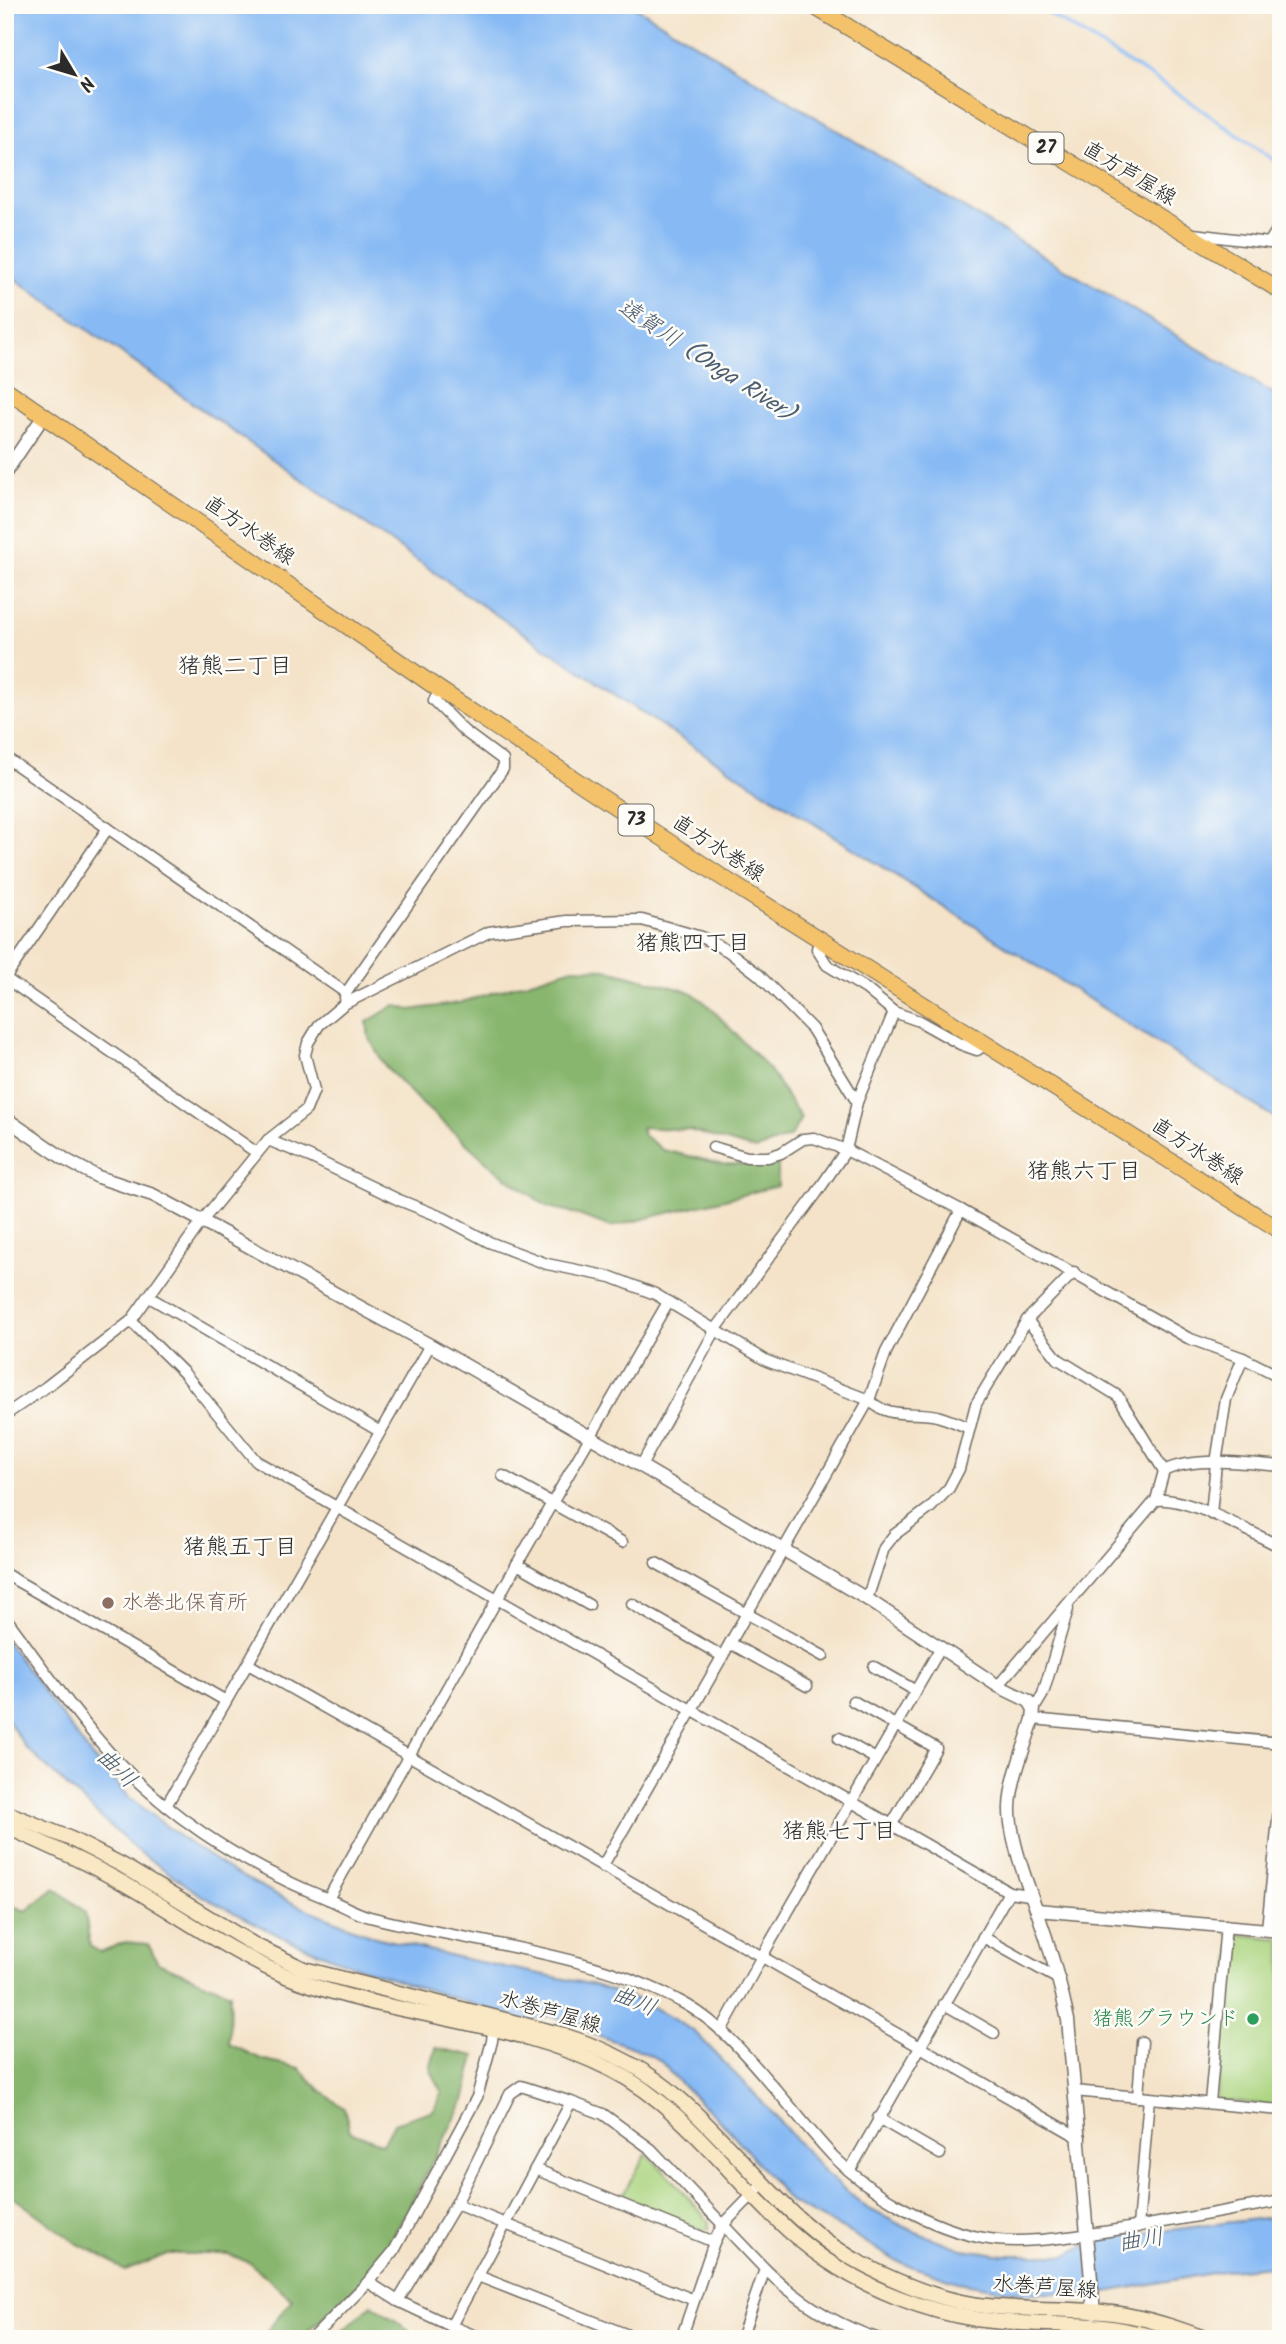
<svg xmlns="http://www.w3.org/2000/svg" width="1286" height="2344" font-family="Kalam,'Klee One',sans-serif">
<rect width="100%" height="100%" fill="#fdfcf7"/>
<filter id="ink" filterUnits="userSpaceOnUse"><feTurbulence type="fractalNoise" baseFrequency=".0143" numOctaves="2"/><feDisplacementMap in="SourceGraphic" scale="14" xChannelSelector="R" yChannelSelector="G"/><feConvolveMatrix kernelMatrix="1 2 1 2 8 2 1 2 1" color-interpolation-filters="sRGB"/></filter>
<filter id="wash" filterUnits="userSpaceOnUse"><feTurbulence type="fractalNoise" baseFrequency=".00686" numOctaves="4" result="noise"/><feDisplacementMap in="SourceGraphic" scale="28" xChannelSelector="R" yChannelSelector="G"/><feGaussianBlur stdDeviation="1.57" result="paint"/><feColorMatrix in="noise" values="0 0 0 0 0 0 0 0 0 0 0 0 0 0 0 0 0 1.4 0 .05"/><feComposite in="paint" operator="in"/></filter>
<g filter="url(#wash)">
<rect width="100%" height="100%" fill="#f4e3c9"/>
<g fill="#abd47f" stroke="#6b8055" stroke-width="2">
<polygon points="1233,1934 1281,1939 1281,2106 1217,2100"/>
<polygon points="646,2154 671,2177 709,2222 708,2230 700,2230 621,2198"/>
</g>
<g fill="#88b66e" stroke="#5a704c" stroke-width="2">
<polygon points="573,968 605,969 691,992 709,1006 769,1069 801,1118 791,1136 756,1150 689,1130 641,1127 643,1135 663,1150 722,1164 778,1165 778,1186 611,1227 567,1211 548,1207 496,1170 419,1101 385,1066 369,1038 367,1022 395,1005 410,1010 459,1003"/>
<polygon points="55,1888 85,1912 90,1946 100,1952 125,1942 148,1944 158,1963 230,1993 229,2044 261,2059 299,2068 322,2092 344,2108 350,2131 383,2144 394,2123 434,2110 442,2091 430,2069 436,2048 475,2056 464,2101 386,2251 361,2283 299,2339 261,2339 292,2299 250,2263 228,2254 167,2254 125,2271 101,2255 76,2243 5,2191 5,1903 26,1911"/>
<polygon points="372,2304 409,2330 412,2339 334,2339"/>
</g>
<g fill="#87baf4" stroke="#597290" stroke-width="2">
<polygon points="5,5 632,5 1033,250 1281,398 1281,1122 671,732 474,600 5,272"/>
<polygon points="5,1639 93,1758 129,1797 184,1840 235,1873 295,1904 375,1937 465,1959 594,1985 642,2001 695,2032 767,2107 826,2174 867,2208 913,2231 962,2249 1004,2255 1067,2255 1098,2239 1281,2216 1281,2265 1229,2270 1101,2293 1023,2293 958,2282 896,2261 851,2233 790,2202 732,2133 674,2077 660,2060 635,2048 590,2033 584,2025 550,2016 524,2021 346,1963 280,1936 202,1896 135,1849 26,1748 5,1716"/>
</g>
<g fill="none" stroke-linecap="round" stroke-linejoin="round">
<polyline stroke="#87baf4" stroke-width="3.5" points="1035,5 1173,90 1281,165"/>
</g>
</g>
<g filter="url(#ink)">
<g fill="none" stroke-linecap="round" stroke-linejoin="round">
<defs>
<g id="minor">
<polyline points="1193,234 1269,243 1281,224"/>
<polyline points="5,757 346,993"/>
<polyline points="819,940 817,949 827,965 866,989 894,1012 919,1021 960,1044 977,1050 986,1044"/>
<polyline points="5,978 257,1153"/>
<polyline points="5,978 108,828"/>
<polyline points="345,998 346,993 503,769 503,760 464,731 434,701 440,690"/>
<path d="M 268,1140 L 310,1157 L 399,1200 L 444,1218 L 489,1242 L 515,1252 L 547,1264 L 611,1277 L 655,1294 L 767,1361 L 869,1400 C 888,1419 914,1411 937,1416 C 948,1419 959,1424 969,1428"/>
<polyline points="713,1147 747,1157 768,1157 781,1153 803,1139 814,1138 846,1150 961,1210 1188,1338 1243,1358 1281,1377"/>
<polyline points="149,1297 379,1431"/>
<polyline points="1027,1320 1058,1359 1118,1396 1164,1471"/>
<polyline points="131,1321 184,1373 256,1461 1009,1892 1029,1895"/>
<polyline points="5,1415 46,1387 131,1321 202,1221 268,1140 306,1110 314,1090 305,1055 308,1043 319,1025 344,1004 489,932 567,921 642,920 701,937 728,951 759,975 812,1029 857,1102"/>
<polyline points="641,1466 716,1329 816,1194 846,1150 857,1102 894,1012"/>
<polyline points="503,1476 622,1542"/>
<path d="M 1156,1500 C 1187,1496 1250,1532 1281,1547"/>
<polyline points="1211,1514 1216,1463 1226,1399 1243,1358"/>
<polyline points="656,1563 823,1656"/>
<polyline points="517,1564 589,1605"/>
<polyline points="5,1574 226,1701"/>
<polyline points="867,1599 884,1548 894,1535 930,1508 949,1488 959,1469 976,1404 1027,1320 1074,1272"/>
<polyline points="632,1604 722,1656"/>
<path d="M 5,1617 C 35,1657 64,1699 96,1737 C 157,1811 241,1864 328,1899 C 342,1905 355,1913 370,1917 C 475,1944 590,1951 687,2005 C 720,2024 745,2054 769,2082 C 791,2106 811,2133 833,2156 C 871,2194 930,2228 983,2238 C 1019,2245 1060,2238 1096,2233 C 1158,2224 1219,2212 1281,2201"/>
<polyline points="730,1643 807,1686"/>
<polyline points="248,1664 1080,2138"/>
<polyline points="874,1667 916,1691"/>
<path d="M 998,1686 L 1156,1500 L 1164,1471 C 1192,1456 1249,1463 1281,1466"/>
<polyline points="853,1701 936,1748 892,1824"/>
<polyline points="1034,1709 1043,1694 1068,1609"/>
<polyline points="1033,1719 1281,1743"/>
<polyline points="839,1738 876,1759"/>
<polyline points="166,1806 430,1345"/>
<polyline points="602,1867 869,1400 886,1352 961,1210"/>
<polyline points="328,1899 517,1564 668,1302"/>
<polyline points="1267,1929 1281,1789"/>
<polyline points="983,1937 1060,1980"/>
<polyline points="944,2004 994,2033"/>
<polyline points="721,2031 761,1958 941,1647"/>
<polyline points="1074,2091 1281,2110"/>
<polyline points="1138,2097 1142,2042"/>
<polyline points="1210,2103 1226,1925"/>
<polyline points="878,2118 940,2154"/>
<polyline points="535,2169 714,2242"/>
<polyline points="850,2170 1009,1892"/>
<polyline points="456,2204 694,2300"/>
<polyline points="1138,2227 1149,2098"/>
<path d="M 765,2269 C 797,2300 836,2325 879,2339"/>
<polyline points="478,2276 638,2339"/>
<polyline points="368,2282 398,2301 451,2326"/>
<polyline points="398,2301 456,2204 510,2094 521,2086 571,2102"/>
<polyline points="312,2339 368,2282 394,2251 477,2097 492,2041 494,2023"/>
<polyline points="483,2339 451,2326 571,2102 603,2114 651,2149 765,2269 741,2339"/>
<polyline points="681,2339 714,2242 722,2226 763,2184"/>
</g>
<g id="tertiary">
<polyline points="5,473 43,417"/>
<path d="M 5,1118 L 66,1160 L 98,1177 L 153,1195 L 202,1221 L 430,1345 L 641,1466 L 867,1599 L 998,1686 L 1029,1701 L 1034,1709 L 1033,1719 C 1025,1747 1011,1778 1010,1807 C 1009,1836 1027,1884 1037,1911 C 1050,1947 1060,1983 1068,2020 L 1094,2313"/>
<polyline points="1037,1910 1281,1931"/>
</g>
<g id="secondary">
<path d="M 5,1812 L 71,1839 L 122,1865 L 256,1946 L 304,1969 L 560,2034 C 604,2048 646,2068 680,2099 C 743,2154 791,2229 868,2267 C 902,2284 940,2300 978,2305 C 1028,2312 1081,2306 1131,2316 C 1157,2321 1182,2330 1207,2339"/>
<path d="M 5,1826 C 45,1844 85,1861 123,1883 C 180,1915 238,1959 299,1981 C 401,2018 515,2020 612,2070 C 699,2115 746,2206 826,2260 C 869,2289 924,2311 976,2319 C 1015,2325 1054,2323 1093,2326 C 1117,2327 1141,2334 1164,2339"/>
</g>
<g id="primary">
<polyline points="812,5 1281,291"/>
<polyline points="5,389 440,690 720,876 1281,1231"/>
</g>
</defs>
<use href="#minor" stroke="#716b62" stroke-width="13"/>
<use href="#tertiary" stroke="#716b62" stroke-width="15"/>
<use href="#secondary" stroke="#716b62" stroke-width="17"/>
<use href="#primary" stroke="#716b62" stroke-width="18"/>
<use href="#minor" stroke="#fff" stroke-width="10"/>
<use href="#tertiary" stroke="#fff" stroke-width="12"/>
<use href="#secondary" stroke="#fae7c3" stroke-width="14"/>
<use href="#primary" stroke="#f3c26a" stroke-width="16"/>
</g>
</g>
<circle fill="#8d6e63" stroke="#fdfcf7" stroke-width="2.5" cx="108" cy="1603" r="7"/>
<circle fill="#2e9e5b" stroke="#fdfcf7" stroke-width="2.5" cx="1253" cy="2019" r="7"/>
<g text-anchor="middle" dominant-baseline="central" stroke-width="5" stroke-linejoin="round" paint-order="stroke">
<g fill="#fdfcf7" stroke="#6a6a68" stroke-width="2">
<rect x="1028.5" y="132.5" width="35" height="31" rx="5"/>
<rect x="618.5" y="804.5" width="35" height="31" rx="5"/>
</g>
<g font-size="19" font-weight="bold" fill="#2b2b2b">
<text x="1046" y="148">27</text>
<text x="636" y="820">73</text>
</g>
<g font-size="21" fill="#2b2b2b" stroke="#fdfcf7">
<text transform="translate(1129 174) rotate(31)">直方芦屋線</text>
<text transform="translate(249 531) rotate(35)">直方水巻線</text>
<text transform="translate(718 849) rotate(33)">直方水巻線</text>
<text transform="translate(1197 1152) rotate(33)">直方水巻線</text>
<text transform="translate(550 2013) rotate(16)">水巻芦屋線</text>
<text transform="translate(1045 2288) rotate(4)">水巻芦屋線</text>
</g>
<g font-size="21" fill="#785e54" stroke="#fdfcf7" text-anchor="start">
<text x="122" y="1603">水巻北保育所</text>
</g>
<g font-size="21" fill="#27864d" stroke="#fdfcf7" text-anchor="end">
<text x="1239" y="2019">猪熊グラウンド</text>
</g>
<g font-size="23" font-style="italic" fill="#4b5d71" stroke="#fdfcf7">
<text transform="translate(706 361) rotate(33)">遠賀川 (Onga River)</text>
<text transform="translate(116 1769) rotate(44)">曲川</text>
<text transform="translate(634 2002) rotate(22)">曲川</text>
<text transform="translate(1141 2241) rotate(-9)">曲川</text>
</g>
<g font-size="23" fill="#2b2b2b" stroke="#fdfcf7">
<text x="235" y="667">猪熊二丁目</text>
<text x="693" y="944">猪熊四丁目</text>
<text x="1084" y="1172">猪熊六丁目</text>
<text x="240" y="1548">猪熊五丁目</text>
<text x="839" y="1832">猪熊七丁目</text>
</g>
</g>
<rect width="1286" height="2344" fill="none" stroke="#fdfcf7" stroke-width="28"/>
<g transform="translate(74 74) rotate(128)" stroke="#fdfcf7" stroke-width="5" paint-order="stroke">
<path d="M0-5L12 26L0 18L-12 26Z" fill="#2b2b2b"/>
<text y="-10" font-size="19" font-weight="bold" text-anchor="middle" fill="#2b2b2b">N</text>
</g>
</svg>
